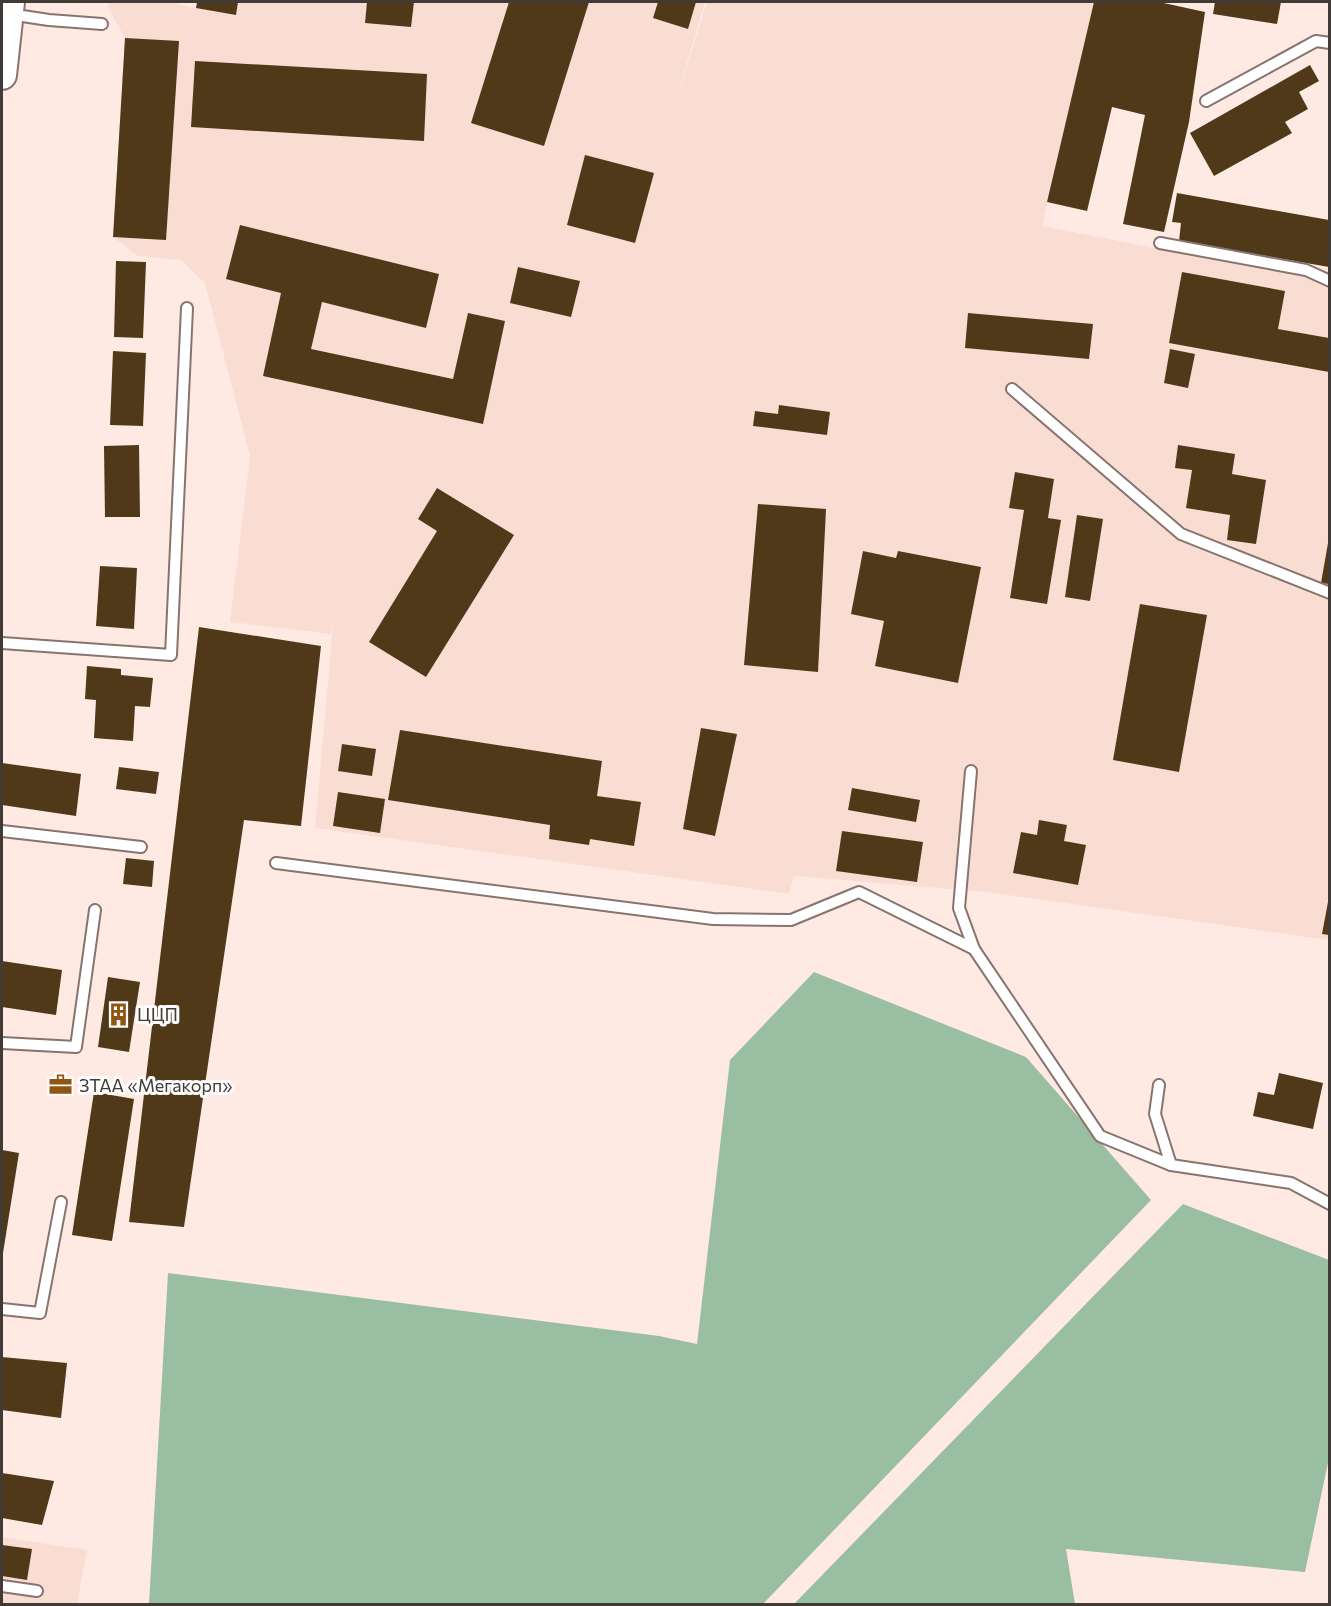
<svg xmlns="http://www.w3.org/2000/svg" width="1331" height="1606" font-family="Commissioner,sans-serif">
<rect width="100%" height="100%" fill="#ffeae3"/>
<g fill="#f9ddd2">
<polygon points="109,2 169,2 196,8 197,2 705,2 674,106 707,2 1094,2 1042,226 1329,282 1329,940 986,892 794,876 789,894 315,828 333,625 331,634 230,622 250,456 205,283 181,260 138,256 113,237 125,38 108,8"/>
<polygon points="2,1537 87,1550 77,1604 2,1604"/>
</g>
<g fill="#9abea2">
<polygon points="814,972 1026,1057 1151,1200 763,1604 149,1604 168,1273 659,1336 697,1344 730,1060"/>
<polygon points="1183,1204 1329,1260 1329,1458 1305,1572 1066,1549 1075,1604 794,1604"/>
</g>
<g fill="#503919">
<polygon points="197,2 238,2 236,15 196,8"/>
<polygon points="367,2 414,2 411,27 365,23"/>
<polygon points="509,2 589,2 544,146 471,123"/>
<polygon points="658,2 696,2 688,29 653,18"/>
<polygon points="1094,2 1159,2 1205,12 1189,122 1164,232 1123,224 1145,115 1112,107 1087,211 1047,202"/>
<polygon points="1215,2 1281,2 1277,24 1213,14"/>
<polygon points="125,38 179,41 166,240 113,237"/>
<polygon points="195,61 427,74 424,141 191,127"/>
<polygon points="1310,65 1319,81 1299,92 1308,109 1285,122 1292,133 1214,176 1190,133"/>
<polygon points="585,155 654,173 635,243 567,225"/>
<polygon points="1177,193 1329,220 1329,267 1179,241 1181,223 1172,222"/>
<polygon points="240,225 439,274 426,328 322,302 311,349 453,379 468,313 505,321 483,424 263,376 281,293 226,279"/>
<polygon points="116,261 146,262 143,338 114,337"/>
<polygon points="518,267 580,281 571,317 510,303"/>
<polygon points="1182,272 1285,291 1278,329 1329,338 1329,372 1169,343"/>
<polygon points="968,313 1093,324 1089,359 965,348"/>
<polygon points="1170,349 1195,354 1188,388 1164,383"/>
<polygon points="113,351 146,353 143,426 110,425"/>
<polygon points="779,405 830,412 827,435 753,426 755,411 778,414"/>
<polygon points="139,445 140,517 105,517 104,446"/>
<polygon points="1178,445 1235,454 1232,474 1266,480 1256,544 1227,540 1230,515 1186,508 1192,470 1175,468"/>
<polygon points="1015,472 1054,479 1048,518 1061,520 1047,604 1010,598 1024,510 1009,508"/>
<polygon points="437,488 514,535 426,677 369,642 437,531 418,519"/>
<polygon points="758,504 826,509 818,672 744,665"/>
<polygon points="1077,515 1103,519 1090,601 1065,597"/>
<polygon points="1328,543 1329,543 1329,584 1321,583"/>
<polygon points="863,551 896,558 898,551 981,567 958,683 875,666 884,621 851,614"/>
<polygon points="100,566 137,568 134,629 96,626"/>
<polygon points="1140,604 1207,615 1179,772 1113,760"/>
<polygon points="199,627 321,646 301,826 244,820 184,1227 129,1222"/>
<polygon points="87,666 121,669 121,675 153,678 150,707 135,706 133,741 94,738 96,700 85,699"/>
<polygon points="701,728 737,734 715,836 683,829"/>
<polygon points="400,730 602,761 597,796 641,802 634,846 590,839 589,845 549,839 550,825 388,800"/>
<polygon points="342,744 376,749 372,776 338,771"/>
<polygon points="2,763 81,774 76,816 2,805"/>
<polygon points="119,767 159,772 156,794 116,789"/>
<polygon points="852,788 920,800 916,822 848,810"/>
<polygon points="338,792 385,799 380,833 333,826"/>
<polygon points="1039,820 1067,825 1064,841 1086,845 1078,885 1013,873 1021,832 1037,835"/>
<polygon points="842,831 923,842 917,882 836,871"/>
<polygon points="126,858 154,861 152,887 123,884"/>
<polygon points="1328,902 1329,902 1329,935 1322,934"/>
<polygon points="2,961 62,970 56,1015 2,1007"/>
<polygon points="108,977 140,982 129,1052 98,1047"/>
<polygon points="1279,1073 1323,1083 1313,1129 1253,1116 1258,1092 1274,1095"/>
<polygon points="94,1092 134,1099 112,1241 72,1235"/>
<polygon points="2,1150 19,1153 3,1253 2,1253"/>
<polygon points="2,1357 67,1363 61,1418 2,1410"/>
<polygon points="2,1473 54,1481 42,1525 2,1518"/>
<polygon points="2,1545 32,1549 27,1580 2,1576"/>
</g>
<g fill="none" stroke-linecap="round" stroke-linejoin="round">
<defs>
<g id="lane">
<polyline points="9,14 49,20 102,24"/>
<polyline points="1206,101 1316,41 1330,43"/>
<polyline points="1160,243 1306,270 1330,281"/>
<polyline points="1012,389 1181,534 1330,593"/>
<polyline points="2,643 171,655 187,308"/>
<polyline points="971,771 959,908 974,949"/>
<polyline points="2,831 141,847"/>
<polyline points="276,863 713,919 791,920 859,892 974,949 1100,1136 1171,1165"/>
<polyline points="2,1043 76,1047 95,910"/>
<polyline points="1159,1085 1155,1114 1171,1165 1291,1183 1330,1204"/>
<polyline points="2,1309 40,1313 61,1202"/>
<polyline points="2,1586 37,1591"/>
</g>
<polyline id="secondary" points="2,75 10,2"/>
</defs>
<use href="#lane" stroke="#87746e" stroke-width="14"/>
<use href="#secondary" stroke="#87746e" stroke-width="32"/>
<use href="#lane" stroke="#fff" stroke-width="10"/>
<use href="#secondary" stroke="#fff" stroke-width="28"/>
</g>
<defs>
<symbol id="building-bare" viewBox="-9 -9 18 18"><path d="M-4-6H4V6H1V3H-1V6H-4ZM-2.5-4.3h1.7v1.8h-1.7ZM.8-4.3h1.7v1.8H.8ZM-2.5-1h1.7V.8h-1.7ZM.8-1h1.7V.8H.8Z" fill="#905513" stroke="#fcfcfc" stroke-width="2.5" paint-order="stroke"/></symbol>
<symbol id="office-bare" viewBox="-9 -9 18 18"><path d="M-6-3h4V-5.5h4V-3h4V5H-6ZM-1-4.5V-3h2v-1.5ZM-6 0V1H6V0Z" fill="#905513" stroke="#fcfcfc" stroke-width="2.5" paint-order="stroke"/></symbol>
</defs>
<g fill-rule="evenodd">
<use href="#building-bare" x="102" y="998" width="33" height="33"/>
<use href="#office-bare" x="44" y="1068" width="33" height="33"/>
</g>
<g text-anchor="middle" dominant-baseline="central" stroke-width="6" stroke-linejoin="round" paint-order="stroke">
<g font-size="18" fill="#423a37" stroke="#fcfcfc" text-anchor="start">
<text x="137" y="1014">ЦЦП</text>
<text x="79" y="1085">ЗТАА «Мегакорп»</text>
</g>
</g>
<rect width="1331" height="1606" fill="none" stroke="#423a37" stroke-width="6"/>
</svg>
